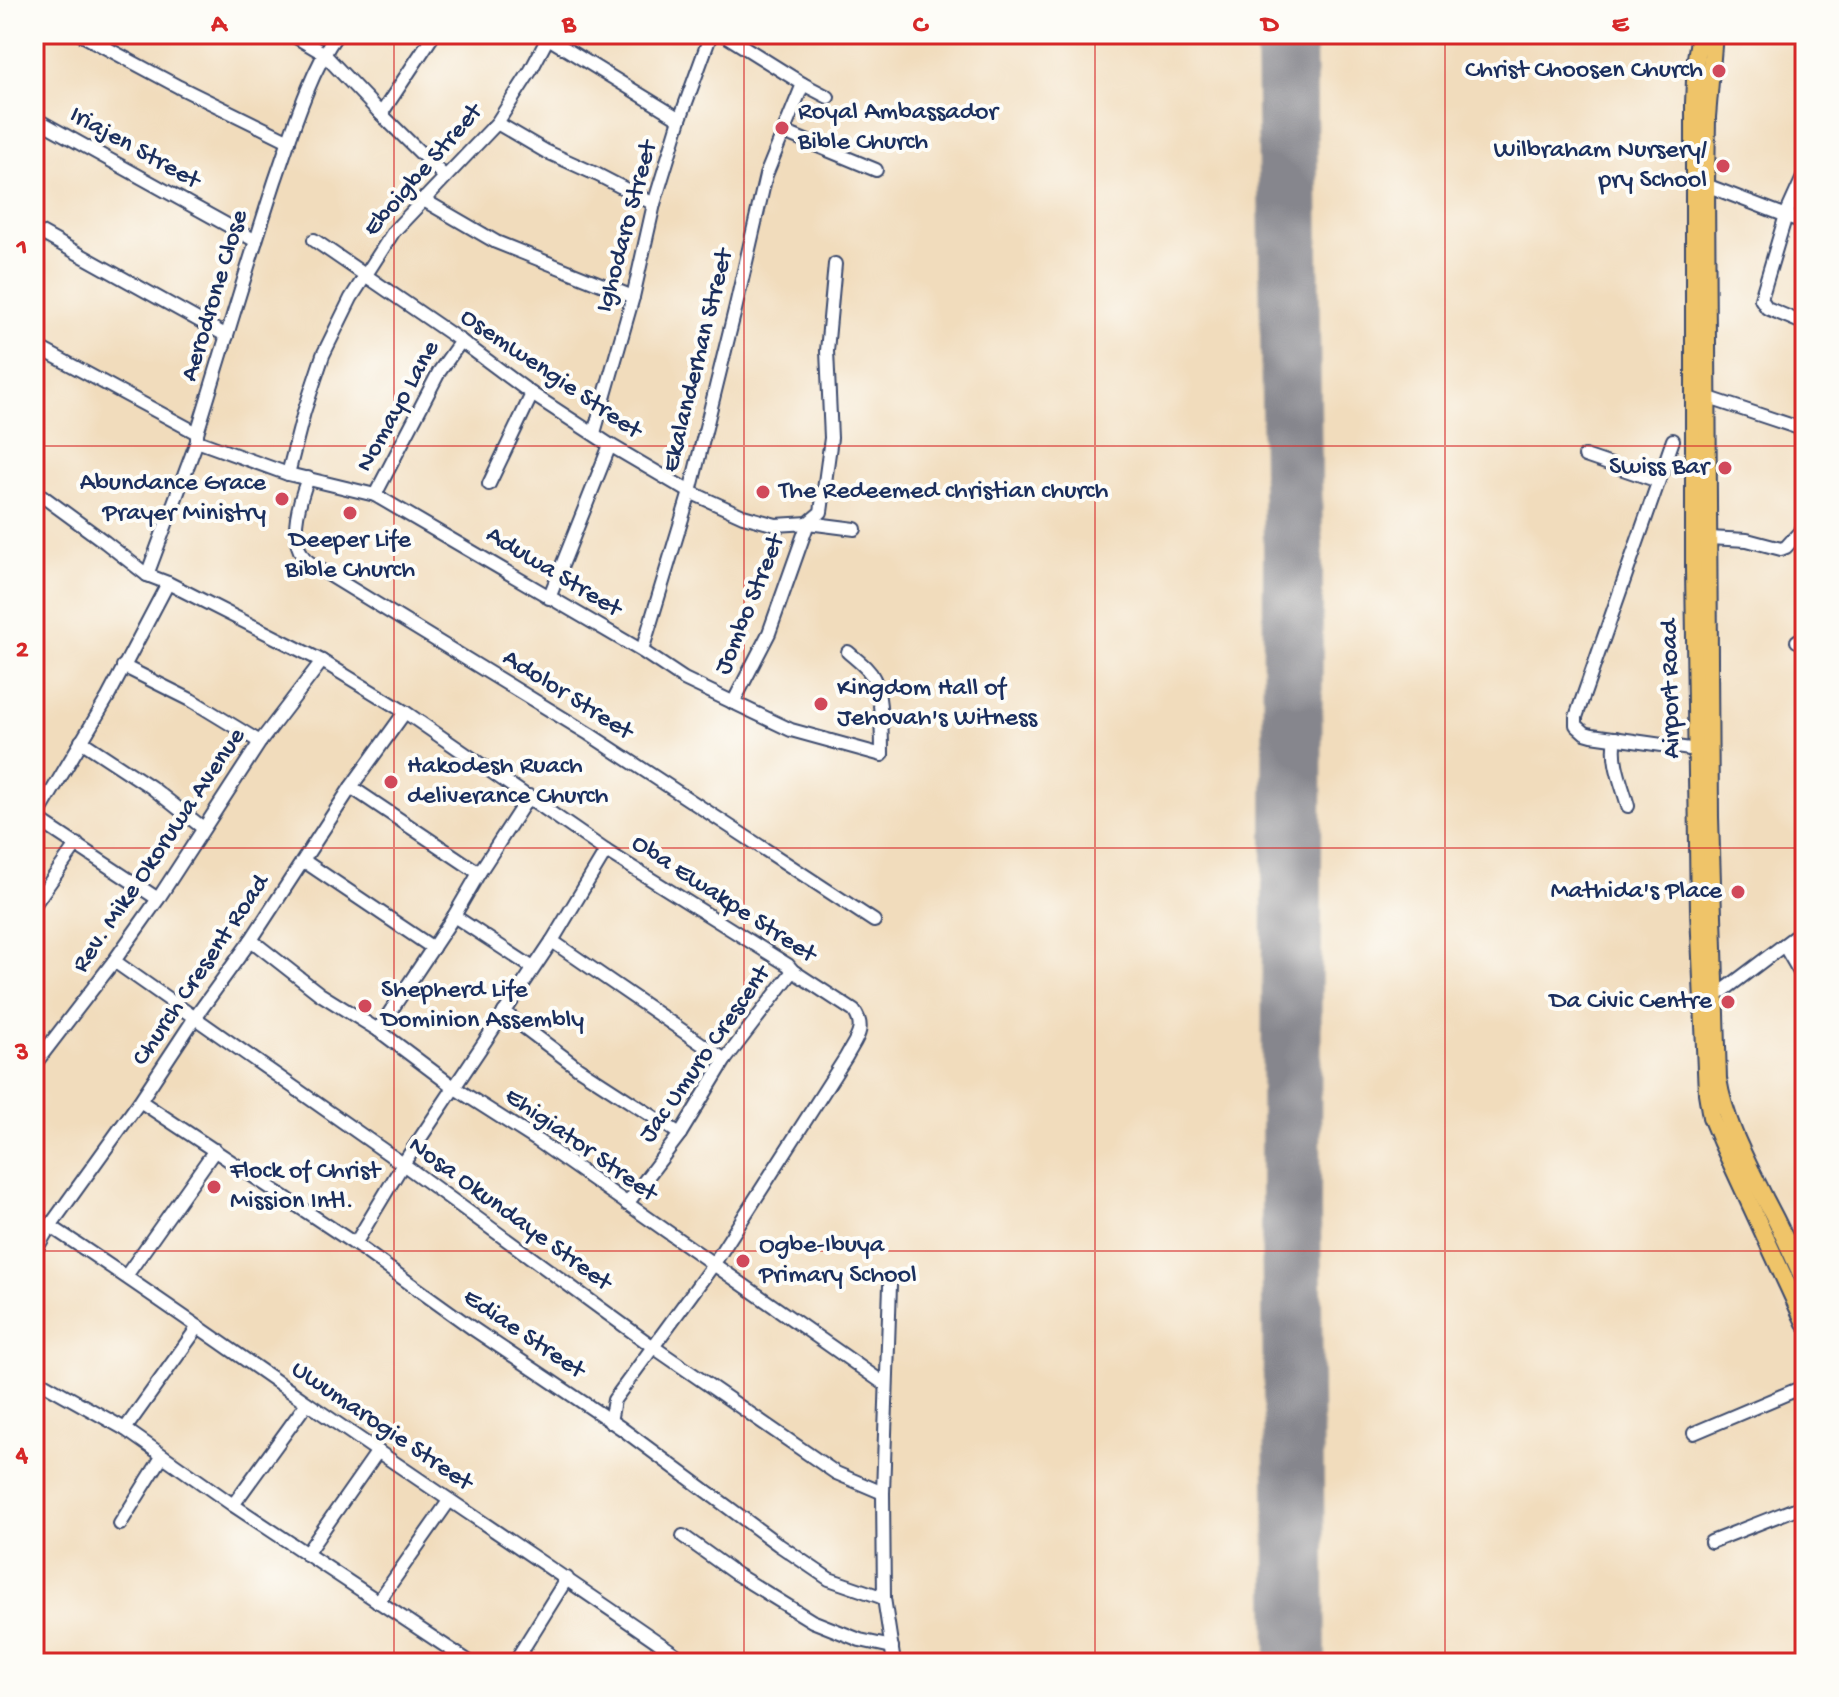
<svg xmlns="http://www.w3.org/2000/svg" width="1839" height="1697" font-family="'Gochi Hand',sans-serif">
<rect width="100%" height="100%" fill="#fdfcf7"/>
<filter id="ink" filterUnits="userSpaceOnUse"><feTurbulence type="fractalNoise" baseFrequency=".0125" numOctaves="2"/><feDisplacementMap in="SourceGraphic" scale="16" xChannelSelector="R" yChannelSelector="G"/><feConvolveMatrix kernelMatrix="1 2 1 2 8 2 1 2 1" color-interpolation-filters="sRGB"/></filter>
<filter id="wash" filterUnits="userSpaceOnUse"><feTurbulence type="fractalNoise" baseFrequency=".006" numOctaves="4" result="noise"/><feDisplacementMap in="SourceGraphic" scale="32" xChannelSelector="R" yChannelSelector="G"/><feGaussianBlur stdDeviation="1.8" result="paint"/><feColorMatrix in="noise" values="0 0 0 0 0 0 0 0 0 0 0 0 0 0 0 0 0 1.4 0 .05"/><feComposite in="paint" operator="in"/></filter>
<g filter="url(#wash)">
<rect width="100%" height="100%" fill="#f1dcbc"/>
<g fill="none" stroke-linecap="round" stroke-linejoin="round">
<polyline stroke="#86868d" stroke-width="60" points="1286,34 1293,548 1291,1209 1296,1663"/>
</g>
</g>
<g filter="url(#ink)">
<g fill="none" stroke-linecap="round" stroke-linejoin="round">
<defs>
<g id="minor">
<polyline points="80,34 179,87 289,141"/>
<polyline points="291,34 323,53 381,114 445,177"/>
<polyline points="723,34 803,84 828,97"/>
<polyline points="548,38 680,119"/>
<polyline points="381,114 434,34"/>
<polyline points="34,118 256,241"/>
<polyline points="497,123 545,151 598,175 654,204"/>
<polyline points="784,132 876,170"/>
<polyline points="1805,173 1786,215 1761,299 1767,308 1805,324"/>
<polyline points="1706,185 1805,223"/>
<polyline points="422,199 496,242 633,297"/>
<polyline points="34,229 227,336"/>
<polyline points="314,240 461,341 532,394 610,445 690,492 743,516 776,525 808,523 855,529"/>
<polyline points="34,345 197,433"/>
<polyline points="1709,398 1805,430"/>
<polyline points="594,433 633,297 654,204 680,119 711,34"/>
<polyline points="1673,440 1576,717 1576,725 1585,733 1592,735 1697,750"/>
<path d="M 197,441 L 288,474 L 375,495 L 642,651 L 684,679 L 791,730 L 882,755 C 882,737 882,694 874,679 C 869,668 857,660 848,652"/>
<polyline points="1585,456 1658,481"/>
<polyline points="288,474 304,412 323,355 351,298 394,231 497,123 531,70 550,34"/>
<path d="M 308,478 C 300,499 288,536 303,556 C 305,560 309,562 313,565 L 589,734 L 874,921"/>
<polyline points="489,484 532,394"/>
<path d="M 34,490 L 105,542 L 147,575 L 168,583 L 322,661 L 405,712 L 606,851 L 788,965 L 793,971 L 854,1011 C 867,1029 855,1040 846,1057 L 713,1265 L 614,1400 L 610,1422"/>
<polyline points="375,495 439,372 461,341"/>
<polyline points="1709,538 1747,540 1781,549 1786,547 1805,526"/>
<path d="M 147,575 L 197,441 L 197,433 C 223,349 248,264 275,181 C 291,135 309,73 337,34"/>
<polyline points="549,598 610,445"/>
<polyline points="1797,641 1805,637"/>
<polyline points="642,651 690,492 735,310 766,175 803,84"/>
<polyline points="123,666 191,700 260,742"/>
<polyline points="733,703 769,633 808,523 821,512 831,438 827,351 835,264"/>
<path d="M 1616,738 C 1611,761 1622,784 1628,806"/>
<polyline points="81,741 151,787 203,828"/>
<polyline points="351,787 479,873"/>
<polyline points="34,817 158,899"/>
<polyline points="36,818 108,697 168,583"/>
<polyline points="304,861 433,948"/>
<polyline points="34,905 77,844"/>
<polyline points="454,916 533,968"/>
<polyline points="251,940 320,994 378,1030 455,1088 538,1141 886,1385"/>
<polyline points="552,941 725,1060"/>
<polyline points="1784,945 1805,981"/>
<polyline points="114,961 403,1164 652,1346 836,1473 883,1493"/>
<polyline points="1715,997 1805,929"/>
<polyline points="504,1012 578,1068 680,1134"/>
<polyline points="378,1030 454,916 479,873 529,796"/>
<polyline points="34,1065 114,961 158,899 260,742 322,661"/>
<polyline points="140,1101 355,1244 472,1328 621,1428 779,1545 829,1579 884,1598"/>
<polyline points="627,1204 680,1134 725,1060 793,971"/>
<path d="M 50,1226 C 137,1283 221,1343 306,1402 C 433,1490 562,1575 688,1663"/>
<polyline points="355,1244 403,1164 552,941 606,851"/>
<polyline points="34,1253 50,1226 140,1101 194,1019 251,940 351,787 405,712"/>
<polyline points="126,1276 215,1150"/>
<polyline points="890,1285 883,1493 884,1598 894,1663"/>
<polyline points="34,1378 125,1429 233,1505 471,1663"/>
<polyline points="125,1429 198,1327"/>
<polyline points="1694,1433 1805,1386"/>
<polyline points="233,1505 307,1403"/>
<polyline points="120,1524 162,1457"/>
<polyline points="683,1536 736,1574 812,1621 860,1640 892,1647"/>
<polyline points="1711,1542 1805,1505"/>
<polyline points="306,1554 378,1451"/>
<polyline points="378,1602 449,1501"/>
<polyline points="514,1663 567,1578"/>
</g>
<g id="major">
<polyline points="1700,34 1696,58 1694,103 1694,570 1699,912 1707,1093 1711,1117 1721,1141 1805,1323"/>
<path d="M 1714,34 L 1707,117 L 1706,185 L 1710,817 L 1718,1079 C 1725,1122 1746,1160 1765,1199 C 1780,1227 1793,1255 1805,1283"/>
</g>
</defs>
<use href="#minor" stroke="#3b496c" stroke-width="16"/>
<use href="#major" stroke="#3b496c" stroke-width="20"/>
<use href="#minor" stroke="#fff" stroke-width="12"/>
<use href="#major" stroke="#efc469" stroke-width="16"/>
</g>
</g>
<path fill="none" stroke="#d62828" stroke-width="2" stroke-opacity="0.55" d="M 394,34 L 394,1663M 744,34 L 744,1663M 1095,34 L 1095,1663M 1445,34 L 1445,1663M 34,446 L 1805,446M 34,848 L 1805,848M 34,1251 L 1805,1251"/>
<g fill="#d1495b" stroke="#fdfcf7" stroke-width="3">
<circle cx="1719" cy="71" r="8"/>
<circle cx="782" cy="128" r="8"/>
<circle cx="1723" cy="166" r="8"/>
<circle cx="1725" cy="468" r="8"/>
<circle cx="763" cy="492" r="8"/>
<circle cx="282" cy="499" r="8"/>
<circle cx="350" cy="513" r="8"/>
<circle cx="821" cy="704" r="8"/>
<circle cx="391" cy="782" r="8"/>
<circle cx="1738" cy="892" r="8"/>
<circle cx="1728" cy="1002" r="8"/>
<circle cx="365" cy="1006" r="8"/>
<circle cx="214" cy="1187" r="8"/>
<circle cx="743" cy="1261" r="8"/>
</g>
<g text-anchor="middle" dominant-baseline="central" stroke-width="8" stroke-linejoin="round" paint-order="stroke">
<g font-size="26" fill="#1b2f5e" stroke="#fdfcf7" text-anchor="start">
<text x="1703" y="71" text-anchor="end">Christ Choosen Church</text>
<text x="798" y="113">Royal Ambassador<tspan x="798" dy="30">Bible Church</tspan></text>
<text x="1707" y="151" text-anchor="end">Wilbraham Nursery/<tspan x="1707" dy="30">pry School</tspan></text>
<text x="1709" y="468" text-anchor="end">Swiss Bar</text>
<text x="266" y="484" text-anchor="end">Abundance Grace<tspan x="266" dy="30">Prayer Ministry</tspan></text>
<text x="779" y="492">The Redeemed christian church</text>
<text x="350" y="541" text-anchor="middle">Deeper Life<tspan x="350" dy="30">Bible Church</tspan></text>
<text x="837" y="689">Kingdom Hall of<tspan x="837" dy="30">Jehovah's Witness</tspan></text>
<text x="407" y="767">Hakodesh Ruach<tspan x="407" dy="30">deliverance Church</tspan></text>
<text x="1722" y="892" text-anchor="end">Mathida's Place</text>
<text x="381" y="991">Shepherd Life<tspan x="381" dy="30">Dominion Assembly</tspan></text>
<text x="1712" y="1002" text-anchor="end">Da Civic Centre</text>
<text x="230" y="1172">Flock of Christ<tspan x="230" dy="30">Mission Intl.</tspan></text>
<text x="759" y="1246">Ogbe-Ibuya<tspan x="759" dy="30">Primary School</tspan></text>
</g>
<g font-size="26" fill="#1b2f5e" stroke="#fdfcf7">
<text transform="translate(134 149) rotate(29)">Iriajen Street</text>
<text transform="translate(424 171) rotate(-49)">Eboigbe Street</text>
<text transform="translate(628 227) rotate(-75)">Ighodaro Street</text>
<text transform="translate(216 296) rotate(-73)">Aerodrone Close</text>
<text transform="translate(699 361) rotate(-76)">Ekalanderhan Street</text>
<text transform="translate(550 375) rotate(34)">Osemwengie Street</text>
<text transform="translate(399 407) rotate(-61)">Nomayo Lane</text>
<text transform="translate(553 573) rotate(31)">Aduwa Street</text>
<text transform="translate(751 605) rotate(-68)">Jombo Street</text>
<text transform="translate(1672 689) rotate(-91)">Airport Road</text>
<text transform="translate(567 696) rotate(32)">Adolor Street</text>
<text transform="translate(160 851) rotate(-56)">Rev. Mike Okoruwa Avenue</text>
<text transform="translate(723 900) rotate(33)">Oba Ewakpe Street</text>
<text transform="translate(202 971) rotate(-56)">Church Cresent Road</text>
<text transform="translate(706 1055) rotate(-55)">Jac Umuro Crescent</text>
<text transform="translate(580 1146) rotate(35)">Ehigiator Street</text>
<text transform="translate(509 1215) rotate(36)">Nosa Okundaye Street</text>
<text transform="translate(523 1335) rotate(34)">Ediae Street</text>
<text transform="translate(381 1427) rotate(34)">Uwumarogie Street</text>
</g>
</g>
<rect width="1839" height="1697" fill="none" stroke="#fdfcf7" stroke-width="88"/>
<rect x="44" y="44" width="1751" height="1609" fill="none" stroke="#d62828" stroke-width="3"/>
<g font-size="26" text-anchor="middle" font-weight="bold" fill="#d62828">
<text x="219" y="31">A</text>
<text x="569" y="31">B</text>
<text x="920" y="31">C</text>
<text x="1270" y="31">D</text>
<text x="1620" y="31">E</text>
<text x="22" y="254">1</text>
<text x="22" y="656">2</text>
<text x="22" y="1059">3</text>
<text x="22" y="1461">4</text>
</g>
</svg>
